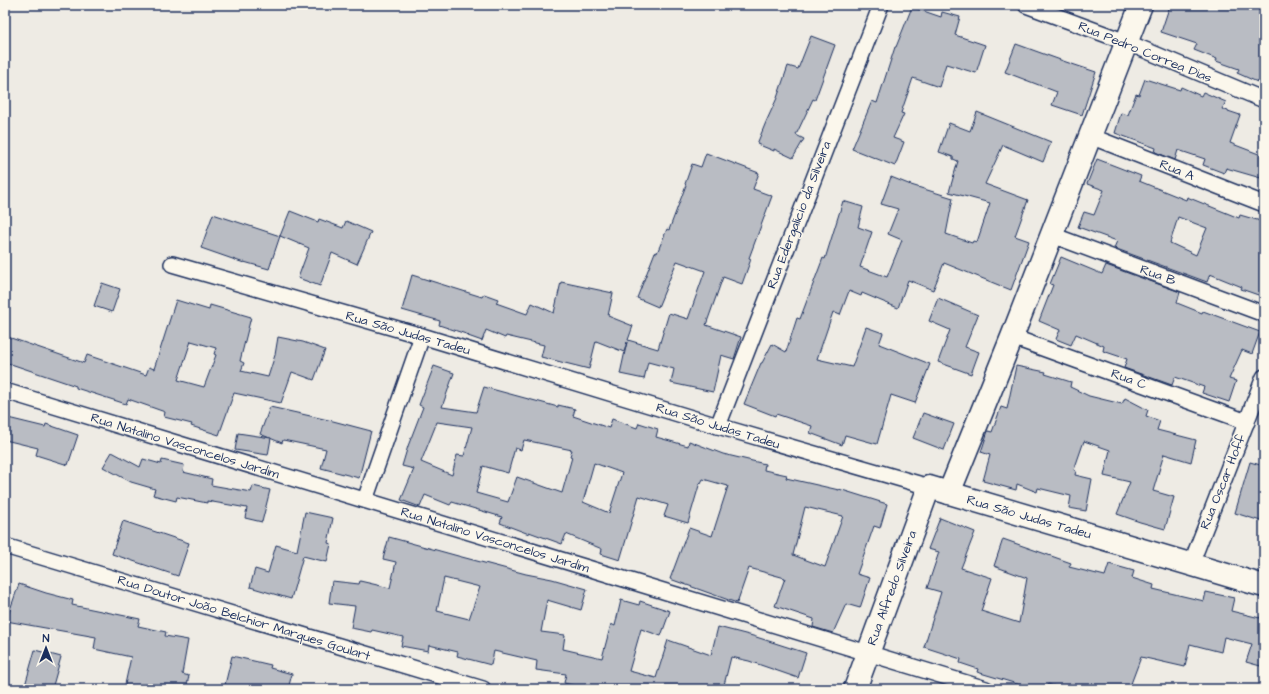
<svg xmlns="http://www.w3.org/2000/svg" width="1269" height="694" font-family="'Architects Daughter',sans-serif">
<rect width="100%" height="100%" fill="#eeebe4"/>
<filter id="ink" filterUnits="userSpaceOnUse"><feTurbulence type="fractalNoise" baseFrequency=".025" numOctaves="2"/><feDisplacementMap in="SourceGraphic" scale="8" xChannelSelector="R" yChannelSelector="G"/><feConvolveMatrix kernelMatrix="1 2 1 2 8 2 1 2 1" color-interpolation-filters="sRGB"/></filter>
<g filter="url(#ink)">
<g fill="#b9bcc3" stroke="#1b2f5e" fill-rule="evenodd">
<polygon points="1170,5 1264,5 1264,85 1237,73 1239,69 1216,61 1217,59 1194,50 1197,44 1161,32"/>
<polygon points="912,7 941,17 942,12 960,17 955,35 985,45 976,73 946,64 939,87 913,78 901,113 904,114 893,138 904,142 895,166 852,149 872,101 877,103 895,47 896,47"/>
<polygon points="811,36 835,45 815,100 813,99 796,135 804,139 793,158 774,149 774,151 757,144 766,122 777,98 788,66 798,69"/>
<polygon points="1016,44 1066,62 1096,72 1082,115 1052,105 1057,92 1005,72"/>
<polygon points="1145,79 1180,90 1181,87 1201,96 1203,92 1226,102 1222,109 1240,115 1230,143 1264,156 1264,179 1226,168 1224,173 1203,165 1205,159 1178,150 1175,160 1155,152 1156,148 1115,133 1121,113 1128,115 1136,94 1139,95"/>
<polygon points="977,112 1051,142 1043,162 1003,145 985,184 1028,200 1015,236 1029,241 1011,290 944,263 933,290 908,280 898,308 862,293 861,296 849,291 840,315 833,312 817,359 852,367 866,327 883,333 879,344 930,364 915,403 891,395 877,444 845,435 842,445 810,433 812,426 776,414 775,416 744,404 761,363 762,363 772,344 786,352 797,318 800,319 823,258 825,259 843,201 863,207 858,227 872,232 860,267 887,277 902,240 888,234 898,209 881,204 891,177 911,185 953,198 946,234 972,243 973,241 977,242 990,203 949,192 958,161 953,159 953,157 939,152 949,123 970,131"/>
<polygon points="706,153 759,173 753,189 772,196 749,258 751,259 742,284 723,277 706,325 741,337 734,359 721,355 713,392 671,383 674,369 648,362 644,379 620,374 627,342 624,352 596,341 589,369 541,357 544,345 506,336 505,338 486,330 482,341 468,336 469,335 439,325 440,321 402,310 412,275 482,297 484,294 498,299 496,303 527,314 532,303 554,313 561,282 613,293 608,316 633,326 628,340 658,349 669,313 688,319 705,271 677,261 658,307 637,298 655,252 657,253 667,229 669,230 686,185 685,184 692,164 701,167"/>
<path d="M 1097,159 L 1141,176 L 1139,181 L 1186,200 L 1187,197 L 1239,218 L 1240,215 L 1264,222 L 1264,297 L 1241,289 L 1242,287 L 1210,274 L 1207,282 L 1114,248 L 1117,241 L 1078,227 L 1084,212 L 1094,215 L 1104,190 L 1087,184 ZM 1178,217 L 1207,228 L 1196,255 L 1170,243 Z"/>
<polygon points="290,211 318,222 319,219 343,228 346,221 371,232 357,264 332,253 320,286 298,278 309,248 280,236"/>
<polygon points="213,214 280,236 269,269 244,262 244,263 201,248"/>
<polygon points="1061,257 1102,274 1106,265 1180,292 1177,303 1202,313 1203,311 1260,332 1252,354 1242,350 1229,379 1236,381 1229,402 1202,393 1204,387 1175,377 1172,385 1124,368 1127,359 1103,351 1104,346 1076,334 1071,345 1056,339 1060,330 1039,321 1053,285 1050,284"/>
<polygon points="102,283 120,289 112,312 94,306"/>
<polygon points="938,298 978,315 965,347 979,352 971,374 938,362 950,330 929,321"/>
<path d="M 176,300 L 209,310 L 210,305 L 251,317 L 240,361 L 244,363 L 241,371 L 268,377 L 275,355 L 278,337 L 303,342 L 325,350 L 314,380 L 292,372 L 281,403 L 234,393 L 219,435 L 191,426 L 192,424 L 164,417 L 165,412 L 128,399 L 126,404 L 76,388 L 76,386 L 5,362 L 5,336 L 84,363 L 87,355 L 146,375 L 149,367 L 154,369 ZM 191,341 L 216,348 L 214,354 L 216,355 L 204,387 L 178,380 Z"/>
<path d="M 434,366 L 454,373 L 442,407 L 476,412 L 484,387 L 558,407 L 558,405 L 575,409 L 573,416 L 609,428 L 612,419 L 637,428 L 639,423 L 658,429 L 656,437 L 688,446 L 689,441 L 723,454 L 765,464 L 764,470 L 787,475 L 786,478 L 839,490 L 839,489 L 887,504 L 880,528 L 874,526 L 857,574 L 870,578 L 860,608 L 846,604 L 833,633 L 813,627 L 814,619 L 775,606 L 785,578 L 749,568 L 737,603 L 670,579 L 689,528 L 712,536 L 728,486 L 703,479 L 701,483 L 700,482 L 688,523 L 664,516 L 668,505 L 639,496 L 620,560 L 601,554 L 602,549 L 566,534 L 562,544 L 529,532 L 529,534 L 500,523 L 502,517 L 452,502 L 450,505 L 425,495 L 420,507 L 401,500 L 414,469 L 402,466 L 408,446 L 423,407 L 419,405 ZM 437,422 L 472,427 L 464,456 L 457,455 L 452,475 L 421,462 ZM 524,440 L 572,450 L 570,456 L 572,457 L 562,493 L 517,477 L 508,502 L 476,493 L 483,466 L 508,473 L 515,448 L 521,450 ZM 594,463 L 622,473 L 609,513 L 583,502 ZM 805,507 L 843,516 L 825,567 L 793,555 Z"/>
<polygon points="1016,366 1046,372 1045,374 1071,382 1070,387 1089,396 1122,404 1125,398 1148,410 1146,416 1160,421 1157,430 1196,440 1191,462 1164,454 1153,491 1174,497 1165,529 1140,522 1117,514 1130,482 1104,476 1110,450 1084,441 1074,470 1076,471 1075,475 1092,479 1086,511 1069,508 1071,496 1038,488 1037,492 1017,484 1016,490 983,481 990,455 981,452 988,431 992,432 1001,407 1007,409"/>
<polygon points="270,407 333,421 371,431 359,478 321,468 326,449 283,440 282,443 260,434"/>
<polygon points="923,413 954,424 944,450 913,438"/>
<polygon points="8,418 45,427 46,424 78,435 68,465 36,455 38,448 5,440 5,431"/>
<polygon points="238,433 271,438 268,455 235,450"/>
<polygon points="112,452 140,467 143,459 161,464 162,460 184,465 183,472 212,479 211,485 251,492 253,486 270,490 262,522 245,518 247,508 207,501 207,503 177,497 176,501 153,495 155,489 131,482 103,467"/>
<polygon points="1250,462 1264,466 1264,522 1235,513"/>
<polygon points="305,512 333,518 328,543 331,544 327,562 303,556 291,599 250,587 255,569 268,573 276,545 297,551"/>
<polygon points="940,518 975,532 961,568 992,578 981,611 1019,623 1027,578 994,566 1003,539 1071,563 1069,567 1105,576 1109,564 1134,571 1132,578 1154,585 1153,589 1204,601 1206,592 1234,598 1231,611 1260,618 1261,615 1264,616 1264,667 1246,662 1252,644 1224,637 1221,652 1190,644 1185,667 1141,657 1129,689 1063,689 1048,684 1046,689 1034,689 977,672 978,669 960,663 961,659 924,647 941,592 927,588 939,552 928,549"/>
<polygon points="123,521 189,543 178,576 112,554"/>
<path d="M 389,537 L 458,556 L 526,574 L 552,579 L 587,589 L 581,610 L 547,600 L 541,632 L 565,635 L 563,649 L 602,658 L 611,624 L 615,626 L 621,600 L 639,605 L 640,601 L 670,611 L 661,636 L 641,629 L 629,671 L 656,678 L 668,640 L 711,655 L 718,627 L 753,636 L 806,653 L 798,678 L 749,661 L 731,657 L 723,689 L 599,689 L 585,685 L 584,688 L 564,683 L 566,674 L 536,670 L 537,661 L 494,651 L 491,665 L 457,656 L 458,652 L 429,645 L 428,651 L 401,646 L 403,637 L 372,630 L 371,632 L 351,628 L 355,606 L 329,603 L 332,581 L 359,584 L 360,581 L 390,588 L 396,562 L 383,559 ZM 444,578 L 480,587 L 469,619 L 437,611 Z"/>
<polygon points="19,584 46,593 73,600 72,605 140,619 138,626 166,632 165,636 188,640 182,674 189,676 186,689 124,689 131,657 94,649 96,637 6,621"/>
<polygon points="35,650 61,657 52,689 24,689"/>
<polygon points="232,656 271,665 270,668 292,674 288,689 224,689"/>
</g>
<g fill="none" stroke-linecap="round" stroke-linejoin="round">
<defs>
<g id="street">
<polyline points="1026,5 1126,42 1264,100"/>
<polyline points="1090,136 1264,204"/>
<polyline points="1052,235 1264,314"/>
<polyline points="172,264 422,336 718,426 929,487"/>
<polyline points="1012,337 1247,422"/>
<polyline points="5,391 986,689"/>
<polyline points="718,426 881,5"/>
<polyline points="365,500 422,336"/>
<polyline points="5,546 483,689"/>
<polyline points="1191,564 1264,377"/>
</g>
<g id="secondary">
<polyline points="949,493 1012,337 1141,5"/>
<polyline points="855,689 929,487 1264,586"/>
</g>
</defs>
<use href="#street" stroke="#1b2f5e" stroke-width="18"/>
<use href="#secondary" stroke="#1b2f5e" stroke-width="25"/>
<use href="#street" stroke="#fbf7ec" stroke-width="15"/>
<use href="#secondary" stroke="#fbf7ec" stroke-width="22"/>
</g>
</g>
<g text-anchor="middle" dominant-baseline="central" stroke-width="3" stroke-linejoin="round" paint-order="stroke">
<g font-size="13" fill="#1b2f5e" stroke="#fbf7ec">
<text transform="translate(1145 52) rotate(22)">Rua Pedro Correa Dias</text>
<text transform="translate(1177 170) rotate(21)">Rua A</text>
<text transform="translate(799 215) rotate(-69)">Rua Edergalicio da Silveira</text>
<text transform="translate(1158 275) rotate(20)">Rua B</text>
<text transform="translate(408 333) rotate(16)">Rua São Judas Tadeu</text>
<text transform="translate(1129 379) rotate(20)">Rua C</text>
<text transform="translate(718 426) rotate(17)">Rua São Judas Tadeu</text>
<text transform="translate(185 446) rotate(17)">Rua Natalino Vasconcelos Jardim</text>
<text transform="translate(1223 482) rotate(-68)">Rua Oscar Hoff</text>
<text transform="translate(1029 517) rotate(16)">Rua São Judas Tadeu</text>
<text transform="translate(495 540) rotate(17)">Rua Natalino Vasconcelos Jardim</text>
<text transform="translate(892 588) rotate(-70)">Rua Alfredo Silveira</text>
<text transform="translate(244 618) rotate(17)">Rua Doutor João Belchior Marques Goulart</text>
</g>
</g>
<rect width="1269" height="694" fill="none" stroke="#fbf7ec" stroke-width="20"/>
<rect x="10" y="10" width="1249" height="674" fill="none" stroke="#1b2f5e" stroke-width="1.5" filter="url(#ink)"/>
<g transform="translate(46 648)" stroke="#fbf7ec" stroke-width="3" paint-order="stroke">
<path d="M0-3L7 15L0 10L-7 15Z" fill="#1b2f5e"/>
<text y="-6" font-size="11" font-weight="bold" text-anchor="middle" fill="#1b2f5e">N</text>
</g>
</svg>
